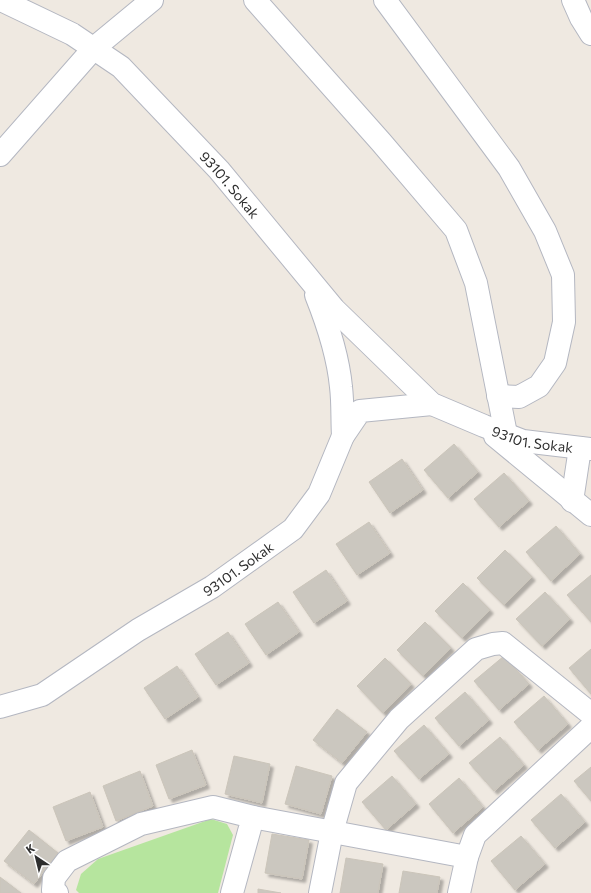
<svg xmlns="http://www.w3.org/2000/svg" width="591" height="893" font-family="Commissioner,sans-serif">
<defs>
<filter id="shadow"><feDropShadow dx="3.5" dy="3.5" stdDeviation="1" flood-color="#0004"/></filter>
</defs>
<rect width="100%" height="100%" fill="#efe9e1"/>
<polygon fill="#b6e59e" points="211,819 227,824 233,835 218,893 79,893 76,890 81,874 98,859"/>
<g fill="#cbc7bf" stroke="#cbc5ba" filter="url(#shadow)">
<polygon points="454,444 478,472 448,498 424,470"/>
<polygon points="402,459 423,490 390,513 369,482"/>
<polygon points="504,473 529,501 499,527 474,499"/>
<polygon points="369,522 390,553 357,575 336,544"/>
<polygon points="556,526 580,554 551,581 526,552"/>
<polygon points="505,550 532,577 504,605 477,578"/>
<polygon points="326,570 347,601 314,623 293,592"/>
<polygon points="591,575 591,622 567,595"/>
<polygon points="463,583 490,610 462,638 435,611"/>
<polygon points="545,592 570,619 542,646 516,619"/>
<polygon points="278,602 299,632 266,655 245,624"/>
<polygon points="425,622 451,648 423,676 397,650"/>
<polygon points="228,632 249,663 216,685 195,654"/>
<polygon points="591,649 591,694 569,668"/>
<polygon points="504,656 529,684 499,710 474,681"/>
<polygon points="385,658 411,684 383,713 357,686"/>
<polygon points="177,666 198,697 165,719 144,688"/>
<polygon points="465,692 489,720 459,746 435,718"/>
<polygon points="544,696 568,724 538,750 514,722"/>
<polygon points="337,709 367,732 342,763 313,740"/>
<polygon points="424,725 449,754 419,779 394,751"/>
<polygon points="500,737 524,765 494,791 469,763"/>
<polygon points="192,750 206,785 169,799 156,765"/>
<polygon points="234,756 270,764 262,803 225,794"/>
<polygon points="296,766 332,776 321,814 285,804"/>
<polygon points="591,767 591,801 574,781"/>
<polygon points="140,771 153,806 116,821 103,786"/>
<polygon points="392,776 416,804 386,830 362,802"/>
<polygon points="459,778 483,807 453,833 429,804"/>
<polygon points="90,792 103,827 66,841 53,807"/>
<polygon points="561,794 585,822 555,848 531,820"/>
<polygon points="29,830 58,853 34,884 4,861"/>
<polygon points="272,834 309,840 302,879 265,873"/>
<polygon points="521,836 545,864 515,890 491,861"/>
<polygon points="346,858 383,864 378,893 340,893"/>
<polygon points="403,871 440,877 437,893 399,893"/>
<polygon points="0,877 21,893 0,893"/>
<polygon points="258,889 281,893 258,893"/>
</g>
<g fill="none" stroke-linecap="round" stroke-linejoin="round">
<defs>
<g id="minor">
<path id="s1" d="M 1,0 L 72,34 L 121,67 L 219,170 L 334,309 L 432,404 L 484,426 L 523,441 L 591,449"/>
<polyline points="255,0 381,142 456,230 476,283 506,434"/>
<polyline points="385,0 509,168 545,231 563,275 564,322 555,363 539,386 519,397 498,396"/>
<polyline points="573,0 581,18 591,34"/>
<polyline points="0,155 94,48 152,0"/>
<path d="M 316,295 C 328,325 338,355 341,387 C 343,403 342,420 343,436"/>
<polyline points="495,436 591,515"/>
<polyline points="572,501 580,448"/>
<path id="s2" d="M 0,707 L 42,695 L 138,630 L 212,587 L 293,529 L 319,494 L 343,436 L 360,411 L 432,404"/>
<polyline points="253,817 467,857"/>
<polyline points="57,893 53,890 54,878 67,861 141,824 213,807 253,817 232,893"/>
<polyline points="320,893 332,832 346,783 399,719 476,649 493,644 503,643 591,714"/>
<polyline points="459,893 467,857 475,835 591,727"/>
</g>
</defs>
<use href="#minor" stroke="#b4b7c1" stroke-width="24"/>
<use href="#minor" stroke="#fff" stroke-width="22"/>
</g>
<g text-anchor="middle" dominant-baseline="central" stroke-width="3" stroke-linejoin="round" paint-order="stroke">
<g font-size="14" fill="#2e2e2e" stroke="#fff">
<text stroke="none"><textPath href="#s1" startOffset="298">93101. Sokak</textPath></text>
<text stroke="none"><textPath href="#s1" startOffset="704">93101. Sokak</textPath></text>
<text stroke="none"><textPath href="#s2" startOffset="277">93101. Sokak</textPath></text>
</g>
</g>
<g transform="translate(36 857) rotate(325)" stroke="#ffffff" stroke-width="3" paint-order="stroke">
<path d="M0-3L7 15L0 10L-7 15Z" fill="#2e2e2e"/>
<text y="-6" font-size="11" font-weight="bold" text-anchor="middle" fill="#2e2e2e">K</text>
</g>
</svg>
